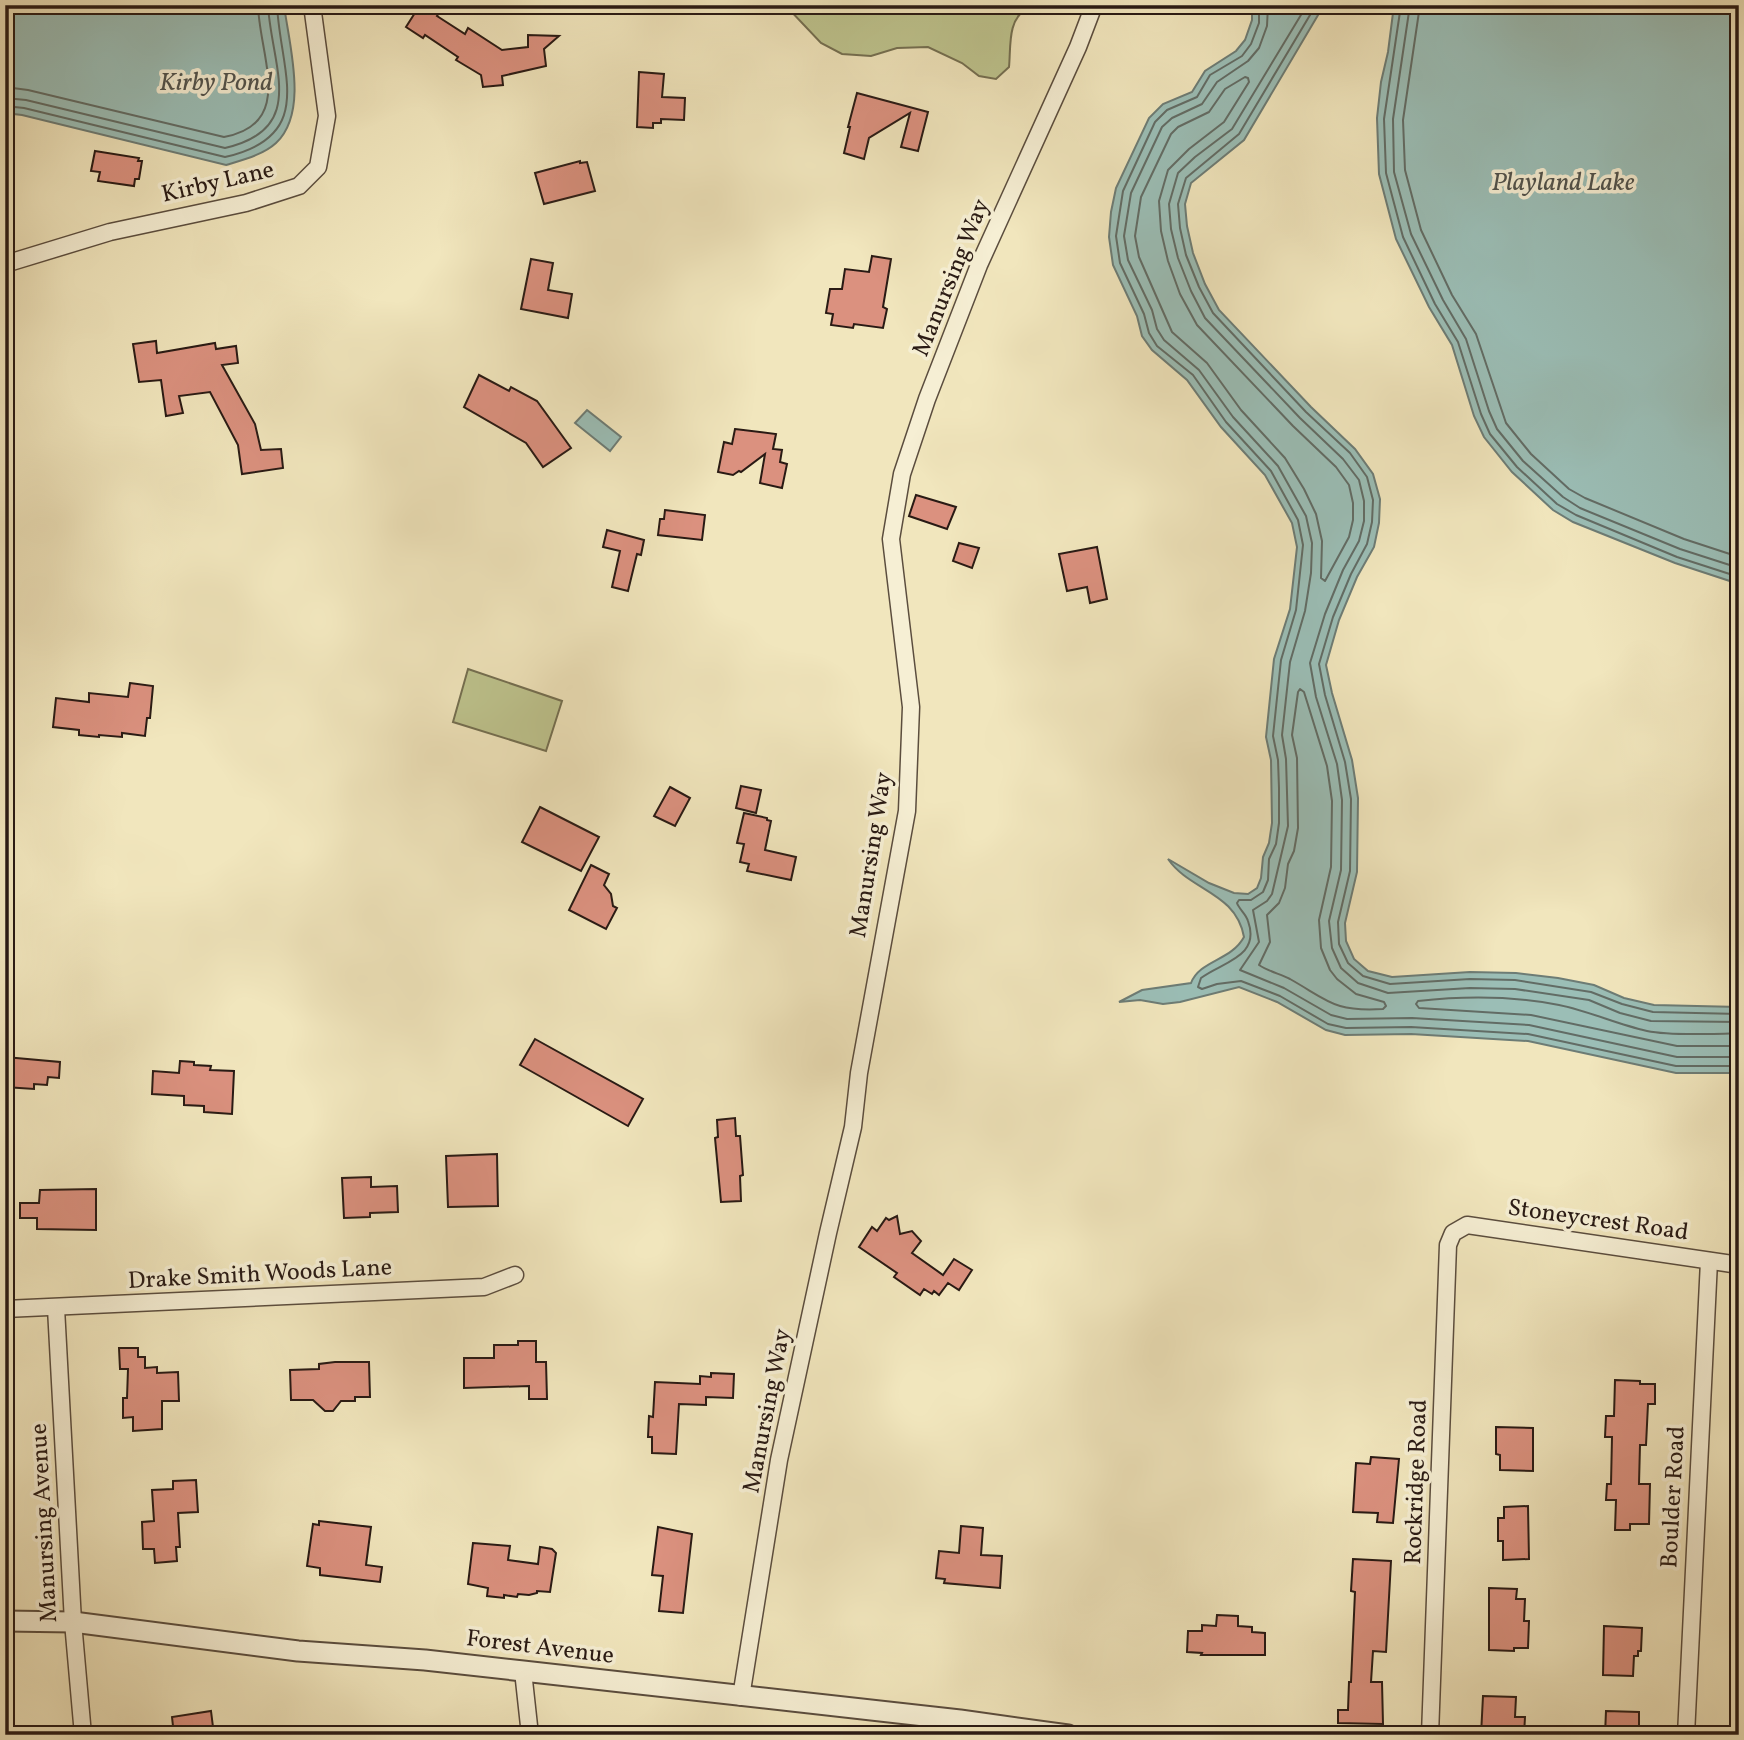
<svg xmlns="http://www.w3.org/2000/svg" width="1744" height="1740" font-family="Vollkorn,serif">
<rect width="100%" height="100%" fill="#f1e6bd"/>
<filter id="stains"><feTurbulence type="fractalNoise" baseFrequency=".00286" numOctaves="4"/><feColorMatrix values="0 0 0 0 .2 0 0 0 0 .09 0 0 0 0 .02 0 0 0 .5 -.17"/></filter>
<radialGradient id="worn" r=".72"><stop offset=".6" stop-color="#630" stop-opacity="0"/><stop offset="1" stop-color="#630" stop-opacity=".3"/></radialGradient>
<g fill="#bec48e" stroke="#746f51" stroke-width="2">
<path d="M 785,5 L 1050,5 C 1043,7 1034,6 1027,9 C 1007,19 1011,48 1009,67 L 996,79 L 979,76 L 962,63 L 928,47 L 897,48 L 871,56 L 842,54 L 821,43 Z"/>
<polygon points="468,669 562,701 546,751 453,722"/>
</g>
<g fill="#9bbeb6" stroke="#6d7c75" stroke-width="2">
<path d="M 5,5 L 284,5 C 289,45 309,112 276,143 C 263,155 242,160 226,165 L 22,115 L 5,113 Z"/>
<path d="M 1252,5 L 1324,5 L 1244,140 L 1191,183 L 1185,204 L 1187,226 L 1193,253 L 1205,284 L 1219,310 L 1311,407 L 1355,449 L 1373,474 L 1380,499 L 1379,523 L 1374,547 L 1357,577 L 1339,620 L 1326,665 L 1332,693 L 1352,760 L 1358,798 L 1357,872 L 1345,923 L 1346,941 L 1354,959 L 1368,971 L 1392,977 L 1470,972 L 1516,973 L 1558,978 L 1594,985 L 1624,998 L 1654,1005 L 1739,1007 L 1739,1073 L 1676,1073 L 1528,1041 L 1411,1034 L 1345,1035 L 1326,1030 L 1277,1002 L 1239,987 L 1180,1002 L 1163,1004 L 1140,1000 L 1119,1002 L 1142,990 L 1191,983 C 1200,960 1231,961 1244,937 C 1236,892 1190,891 1168,859 L 1209,883 L 1234,893 L 1248,894 L 1257,888 L 1261,878 L 1263,857 L 1269,843 L 1272,823 L 1271,760 L 1266,737 L 1274,659 L 1290,609 L 1297,547 L 1292,523 L 1265,475 L 1221,427 L 1187,380 L 1152,350 L 1142,336 L 1137,316 L 1113,265 L 1109,237 L 1111,212 L 1116,188 L 1149,118 L 1163,104 L 1192,92 L 1205,71 L 1236,51 L 1245,40 L 1252,20 Z"/>
<polygon points="1394,5 1739,5 1739,584 1675,563 1573,522 1553,510 1512,472 1484,437 1474,416 1452,345 1429,307 1396,239 1379,174 1377,118 1381,82 1388,52"/>
<polygon points="587,410 621,437 610,451 575,423"/>
</g>
<g fill="none" stroke-linecap="round" stroke-linejoin="round">
<g stroke="#626c65" stroke-width="2">
<path d="M 1259,5 L 1259,23 L 1251,44 L 1242,56 L 1210,75 L 1197,97 L 1167,110 L 1155,122 L 1123,191 L 1116,236 L 1120,263 L 1144,314 L 1149,333 L 1157,346 L 1193,375 L 1226,422 L 1271,471 L 1298,520 L 1303,545 L 1296,610 L 1281,660 L 1273,736 L 1278,760 L 1279,788 L 1279,823 L 1276,844 L 1269,859 L 1268,880 L 1263,892 L 1251,900 L 1239,900 L 1237,903 C 1239,909 1246,914 1248,921 C 1261,957 1222,962 1201,978 L 1198,987 L 1202,989 L 1217,984 L 1241,981 L 1280,996 L 1328,1024 L 1346,1028 L 1411,1027 L 1528,1034 L 1676,1066 L 1739,1066"/>
<polyline points="1268,5 1267,26 1259,48 1248,61 1217,82 1202,104 1172,118 1162,127 1131,193 1124,236 1128,260 1152,310 1157,329 1164,340 1199,370 1233,417 1278,466 1306,516 1312,543 1311,573 1305,611 1290,662 1282,735 1286,759 1288,826 1272,894 1267,901 1253,910 1259,942 1240,970 1284,988 1331,1015 1347,1019 1412,1018 1529,1025 1677,1057 1739,1057"/>
<polyline points="1307,5 1232,129 1195,157 1178,173 1169,204 1171,229 1178,258 1191,291 1205,318 1300,418 1343,459 1359,480 1364,501 1364,521 1359,541 1343,570 1325,614 1310,663 1316,697 1337,764 1342,800 1341,870 1329,921 1332,948 1341,968 1358,983 1388,993 1470,988 1515,989 1589,1000 1620,1013 1651,1021 1739,1022"/>
<polyline points="1316,5 1239,134 1186,178 1178,204 1180,228 1186,255 1199,287 1213,313 1306,412 1350,453 1367,477 1373,500 1372,522 1367,544 1351,574 1333,617 1319,664 1325,695 1345,762 1351,799 1350,871 1338,922 1339,944 1348,963 1363,976 1390,984 1470,979 1515,980 1591,992 1622,1004 1653,1012 1739,1014"/>
<polyline points="1401,5 1384,119 1386,173 1403,237 1435,304 1458,342 1481,414 1490,434 1517,467 1557,504 1576,515 1677,557 1739,577"/>
<polyline points="1410,5 1393,119 1394,172 1411,234 1443,300 1466,339 1489,411 1497,429 1523,461 1563,497 1580,508 1680,549 1739,568"/>
<polyline points="1420,5 1403,120 1405,170 1421,230 1452,295 1476,334 1506,423 1531,454 1569,489 1585,498 1684,539 1739,557"/>
<polygon points="1245,77 1248,78 1249,82 1224,122 1189,149 1168,170 1159,201 1161,231 1168,261 1180,294 1197,325 1293,426 1336,467 1349,485 1353,503 1353,520 1349,537 1325,581 1321,578 1322,541 1316,514 1304,489 1285,458 1241,410 1207,363 1172,332 1139,257 1135,236 1141,197 1171,134 1178,127 1209,112 1225,89"/>
<path d="M 5,87 L 28,90 L 224,137 C 296,124 259,55 258,5"/>
<path d="M 5,98 L 26,100 L 225,148 C 309,129 271,65 268,5"/>
<path d="M 5,106 L 24,108 L 225,157 C 318,136 280,72 277,5"/>
<path d="M 1300,689 L 1304,692 L 1327,766 L 1332,801 L 1331,867 L 1319,920 L 1321,948 L 1330,970 L 1337,979 L 1356,994 L 1384,1002 L 1386,1006 L 1383,1009 C 1334,1012 1329,1001 1290,979 C 1280,974 1268,971 1259,965 L 1270,942 L 1267,915 L 1279,903 L 1285,888 L 1288,864 L 1294,851 L 1298,828 L 1297,758 L 1292,735 L 1298,692 Z"/>
<path d="M 1739,1033 C 1714,1034 1671,1036 1647,1031 C 1616,1024 1589,1011 1559,1005 C 1513,996 1464,996 1418,1001 L 1416,1004 L 1419,1008 L 1531,1015 L 1677,1046 L 1739,1046"/>
</g>
</g>
<g fill="#db917f" stroke="#291a14" stroke-width="2">
<polygon points="420,5 433,5 441,10 437,16 465,34 468,28 502,50 528,47 528,35 559,36 544,49 546,66 502,76 503,85 483,87 481,75 456,60 458,57 425,35 423,38 406,27"/>
<polygon points="639,72 664,74 662,97 685,98 684,120 661,119 661,123 653,123 653,128 637,127"/>
<polygon points="857,93 928,112 918,151 901,147 910,113 869,138 864,159 844,153 850,127 848,127"/>
<polygon points="95,151 139,158 138,161 142,161 139,179 135,179 134,186 98,181 100,172 91,171"/>
<polygon points="580,161 580,163 587,162 595,191 544,204 535,173"/>
<polygon points="872,256 891,259 883,307 887,309 883,328 854,324 853,328 831,325 833,314 826,313 830,289 842,289 845,269 869,272"/>
<polygon points="531,259 553,263 548,290 572,294 568,318 521,309"/>
<polygon points="156,341 157,353 215,343 216,349 236,346 238,363 222,365 255,424 261,450 281,449 283,468 242,474 238,445 210,392 179,396 183,413 166,416 161,380 139,382 133,344"/>
<polygon points="479,375 509,391 511,387 537,401 571,448 543,467 526,443 464,407"/>
<polygon points="735,429 776,434 773,449 782,450 780,462 787,464 782,488 760,483 765,454 741,472 739,471 733,475 718,472 724,442 732,444"/>
<polygon points="916,495 956,507 947,529 909,516"/>
<polygon points="665,510 705,515 702,540 658,535 660,519 664,519"/>
<polygon points="607,530 644,540 641,555 637,554 628,591 612,587 620,551 603,547"/>
<polygon points="959,543 979,548 972,568 953,561"/>
<polygon points="1097,547 1107,599 1090,603 1087,587 1067,591 1059,554"/>
<polygon points="130,683 153,686 150,718 147,718 145,736 122,733 122,737 99,735 99,737 79,735 79,730 53,727 56,698 89,702 89,693 128,697"/>
<polygon points="741,786 761,790 756,813 736,808"/>
<polygon points="670,787 690,798 675,826 654,816"/>
<polygon points="540,807 599,837 581,871 522,842"/>
<polygon points="744,813 767,818 767,820 771,821 765,850 796,857 791,880 747,871 749,864 740,862 744,844 737,843"/>
<polygon points="591,865 609,874 604,885 611,894 613,906 617,908 606,929 569,910"/>
<polygon points="535,1039 643,1099 628,1126 520,1065"/>
<polygon points="5,1057 60,1062 59,1078 48,1077 47,1085 34,1084 34,1089 5,1087"/>
<polygon points="180,1061 194,1062 194,1065 211,1066 210,1070 234,1071 232,1114 204,1112 204,1106 184,1105 184,1096 152,1094 153,1071 179,1073"/>
<polygon points="735,1118 736,1136 740,1136 743,1175 740,1176 741,1201 721,1202 715,1138 718,1137 717,1120"/>
<polygon points="497,1154 498,1206 448,1207 446,1156"/>
<polygon points="371,1177 371,1187 397,1186 398,1212 370,1213 370,1217 344,1218 342,1178"/>
<polygon points="96,1189 96,1230 37,1229 37,1218 20,1218 20,1203 39,1203 40,1190"/>
<polygon points="897,1216 900,1234 912,1231 921,1241 912,1253 943,1275 954,1259 972,1270 959,1290 948,1283 939,1295 934,1291 932,1294 924,1289 920,1295 894,1277 897,1273 859,1247 872,1227 877,1231 886,1218 889,1220"/>
<polygon points="518,1341 536,1341 536,1362 546,1362 547,1399 529,1399 529,1386 464,1388 464,1358 494,1358 494,1345 518,1345"/>
<polygon points="119,1348 138,1348 138,1357 145,1357 145,1368 157,1367 157,1373 178,1372 179,1401 162,1401 162,1429 133,1431 133,1417 123,1418 123,1398 127,1398 128,1369 120,1369"/>
<polygon points="335,1362 369,1362 370,1397 355,1397 355,1401 341,1401 333,1411 325,1411 313,1400 291,1400 290,1370 319,1369 319,1364"/>
<polygon points="711,1373 734,1374 733,1398 706,1397 706,1405 679,1404 676,1454 652,1453 652,1437 648,1437 649,1416 653,1417 655,1382 700,1384 700,1376 711,1377"/>
<polygon points="1615,1380 1640,1381 1640,1384 1655,1384 1655,1404 1648,1404 1646,1445 1640,1445 1639,1484 1650,1484 1649,1524 1630,1524 1630,1530 1615,1530 1616,1500 1606,1500 1607,1484 1611,1484 1612,1437 1605,1437 1606,1416 1614,1416"/>
<polygon points="1496,1427 1533,1428 1533,1471 1500,1470 1500,1455 1496,1454"/>
<polygon points="1371,1457 1399,1459 1393,1523 1377,1522 1378,1513 1353,1512 1356,1463 1370,1464"/>
<polygon points="196,1480 198,1512 178,1513 180,1547 176,1547 177,1561 155,1563 154,1549 143,1549 142,1522 154,1521 152,1490 173,1489 173,1481"/>
<polygon points="1528,1506 1529,1559 1503,1560 1503,1541 1498,1541 1498,1518 1504,1518 1504,1507"/>
<polygon points="319,1521 371,1527 366,1565 382,1567 380,1582 320,1575 320,1568 307,1566 313,1524 319,1525"/>
<polygon points="961,1526 983,1528 981,1555 1002,1556 1000,1588 944,1583 945,1579 936,1578 939,1551 959,1553"/>
<polygon points="658,1527 692,1534 683,1613 659,1611 663,1576 652,1575"/>
<polygon points="473,1543 510,1546 508,1560 538,1564 540,1547 552,1549 556,1553 550,1592 537,1591 537,1593 529,1595 518,1594 517,1597 504,1595 504,1598 487,1596 488,1588 468,1584"/>
<polygon points="1353,1559 1391,1561 1386,1652 1373,1651 1371,1682 1382,1682 1383,1724 1338,1723 1338,1710 1348,1710 1349,1682 1351,1682 1355,1592 1351,1591"/>
<polygon points="1489,1588 1517,1589 1516,1599 1525,1599 1524,1621 1529,1621 1528,1648 1514,1648 1514,1651 1489,1650"/>
<polygon points="1217,1615 1238,1616 1238,1626 1252,1627 1252,1632 1265,1633 1265,1655 1201,1655 1202,1653 1187,1652 1188,1631 1202,1631 1202,1625 1216,1626"/>
<polygon points="1604,1626 1642,1628 1641,1651 1638,1651 1638,1656 1634,1656 1633,1676 1603,1675"/>
<polygon points="1483,1696 1516,1697 1515,1717 1525,1717 1524,1735 1481,1735"/>
<polygon points="211,1711 214,1735 174,1735 172,1717"/>
<polygon points="1606,1711 1639,1712 1639,1734 1605,1735"/>
</g>
<g fill="none" stroke-linecap="round" stroke-linejoin="round">
<defs>
<g id="minor">
<polyline points="5,264 110,232 246,203 299,186 318,167 327,116 312,5"/>
<polyline points="56,1308 73,1622 83,1735"/>
<polyline points="5,1309 484,1287 515,1275"/>
<polyline points="523,1671 530,1735"/>
<polyline points="741,1697 779,1460 828,1233 853,1127 859,1073 907,811 911,707 891,539 902,474 927,399 979,265 1078,47 1094,5"/>
<polyline points="1430,1735 1448,1245 1453,1233 1467,1225 1739,1265"/>
<polyline points="1686,1735 1709,1261"/>
</g>
<polyline id="tertiary" points="5,1621 73,1622 298,1651 425,1660 523,1671 960,1720 1068,1735"/>
</defs>
<use href="#minor" stroke="#5b4d3e" stroke-width="19"/>
<use href="#tertiary" stroke="#5b4d3e" stroke-width="23"/>
<use href="#minor" stroke="#f6efd4" stroke-width="16"/>
<use href="#tertiary" stroke="#f6efd4" stroke-width="19"/>
</g>
<g text-anchor="middle" dominant-baseline="central" stroke-width="7" stroke-linejoin="round" paint-order="stroke">
<g font-size="24" fill="#291a14" stroke="#f6efd4">
<text transform="translate(218 183) rotate(-13)">Kirby Lane</text>
<text transform="translate(952 278) rotate(-68)">Manursing Way</text>
<text transform="translate(872 855) rotate(-81)">Manursing Way</text>
<text transform="translate(1598 1221) rotate(8)">Stoneycrest Road</text>
<text transform="translate(260 1275) rotate(-3)">Drake Smith Woods Lane</text>
<text transform="translate(768 1411) rotate(-79)">Manursing Way</text>
<text transform="translate(1417 1482) rotate(-88)">Rockridge Road</text>
<text transform="translate(1674 1497) rotate(-87)">Boulder Road</text>
<text transform="translate(45 1523) rotate(-93)">Manursing Avenue</text>
<text transform="translate(540 1648) rotate(7)">Forest Avenue</text>
</g>
<g font-size="26" font-style="italic" fill="#51534d" stroke="#f6efd4">
<text x="216" y="83">Kirby Pond</text>
<text x="1563" y="183">Playland Lake</text>
</g>
</g>
<rect width="1744" height="1740" fill="none" stroke="#f1e6bd" stroke-width="28"/>
<rect x="7" y="7" width="1730" height="1726" fill="none" stroke="#291a14" stroke-width="3.5"/>
<rect x="14" y="14" width="1716" height="1712" fill="none" stroke="#291a14" stroke-width="2"/>
<rect width="100%" height="100%" filter="url(#stains)"/>
<rect width="100%" height="100%" fill="url(#worn)"/>
</svg>
